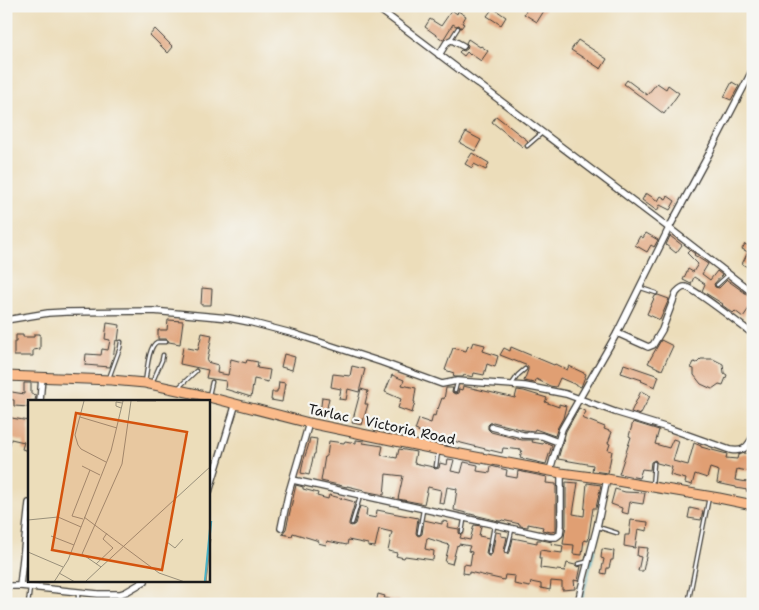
<svg xmlns="http://www.w3.org/2000/svg" width="759" height="610" font-family="'Shantell Sans',sans-serif">
<rect width="100%" height="100%" fill="#f6f6f2"/>
<filter id="ink" filterUnits="userSpaceOnUse"><feTurbulence type="fractalNoise" baseFrequency=".02" numOctaves="2"/><feDisplacementMap in="SourceGraphic" scale="10" xChannelSelector="R" yChannelSelector="G"/><feConvolveMatrix kernelMatrix="1 2 1 2 8 2 1 2 1" color-interpolation-filters="sRGB"/></filter>
<filter id="wash" filterUnits="userSpaceOnUse"><feTurbulence type="fractalNoise" baseFrequency=".0096" numOctaves="4" result="noise"/><feDisplacementMap in="SourceGraphic" scale="20" xChannelSelector="R" yChannelSelector="G"/><feGaussianBlur stdDeviation="1.12" result="paint"/><feColorMatrix in="noise" values="0 0 0 0 0 0 0 0 0 0 0 0 0 0 0 0 0 1.4 0 .05"/><feComposite in="paint" operator="in"/></filter>
<g filter="url(#wash)">
<rect width="100%" height="100%" fill="#ecddba"/>
<g fill="none" stroke-linecap="round" stroke-linejoin="round">
<polyline stroke="#48b1c6" stroke-width="2" points="582,599 604,512"/>
</g>
<g id="blocks">
<g fill="#e09f73">
<polygon points="529,6 547,6 537,22 524,14"/>
<polygon points="493,8 506,17 501,25 487,16"/>
<polygon points="452,10 457,14 458,11 466,16 462,23 464,24 461,28 459,25 456,26 453,24 443,40 425,27 430,19 441,26"/>
<polygon points="155,29 173,47 168,53 150,35"/>
<polygon points="468,39 480,47 481,46 488,51 481,61 471,54 470,55 467,52 464,56 459,52 461,50 464,51 467,49 468,45 466,43"/>
<polygon points="578,40 607,59 601,69 571,50"/>
<polygon points="627,80 647,95 657,83 666,89 668,85 679,93 664,114 624,84"/>
<polygon points="732,82 739,86 731,100 724,97"/>
<polygon points="496,116 528,141 523,147 492,122"/>
<polygon points="466,132 481,140 475,151 460,143"/>
<polygon points="472,153 489,163 486,170 474,164 472,168 465,164"/>
<polygon points="646,193 658,201 661,196 666,199 668,196 675,201 670,210 660,205 657,211 642,200"/>
<polygon points="646,233 658,240 654,247 651,245 647,252 635,245 640,236 643,238"/>
<polygon points="670,236 682,245 676,253 666,245"/>
<polygon points="753,242 753,270 742,264 748,252 742,249 745,244 750,247"/>
<polygon points="690,250 695,254 694,255 708,264 702,274 710,280 717,271 722,275 714,284 715,287 719,288 727,280 751,297 750,299 753,301 753,309 750,307 743,317 735,311 733,313 722,305 723,304 702,291 705,284 694,277 691,284 683,280 688,269 693,272 698,264 687,253"/>
<polygon points="202,288 212,289 211,305 201,305"/>
<polygon points="658,295 669,299 660,320 647,314 655,296"/>
<polygon points="168,320 183,321 180,344 169,342 168,340 166,339 158,339 158,330 167,330"/>
<polygon points="107,323 120,325 118,341 116,340 113,358 110,367 85,365 86,354 101,355 102,349 108,350 110,340 105,339"/>
<polygon points="202,333 212,335 207,362 218,365 217,373 228,375 231,359 246,363 247,360 258,362 257,368 270,370 268,382 254,379 251,397 225,389 226,381 206,378 208,370 180,364 183,347 198,350"/>
<polygon points="34,334 40,334 40,349 33,350 33,356 14,356 14,342 16,342 16,335 23,335 23,337 34,337"/>
<polygon points="661,340 673,346 662,370 648,363"/>
<polygon points="473,342 485,345 483,351 498,356 495,367 487,364 484,375 474,373 473,377 464,375 463,377 455,377 453,376 454,373 445,370 453,348 466,351 468,346 471,347"/>
<polygon points="511,347 554,365 555,364 567,370 569,366 586,374 581,387 560,378 556,387 550,386 536,379 535,383 524,381 528,370 528,366 500,355 504,348 510,351"/>
<polygon points="284,354 295,357 292,370 281,367"/>
<polygon points="701,359 713,359 723,364 724,373 727,375 723,385 719,384 712,389 701,384 694,375 694,369 691,368 694,362 697,363"/>
<polygon points="624,364 659,376 655,387 641,381 642,380 621,373"/>
<polygon points="352,366 365,369 359,392 348,389 346,400 339,399 341,389 331,387 333,374 350,376"/>
<polygon points="392,375 404,380 402,385 416,388 414,402 415,402 412,413 398,408 401,399 385,392"/>
<polygon points="279,382 285,383 282,402 271,400 272,392 277,392 277,390 278,390"/>
<polygon points="24,383 31,383 31,394 36,395 35,401 29,401 29,407 14,406 14,400 6,399 6,391 24,394"/>
<polygon points="463,386 515,398 517,390 524,391 547,398 545,402 559,407 559,404 566,406 563,418 558,427 555,436 535,429 534,431 524,430 493,422 490,423 488,425 488,429 491,432 522,440 533,440 532,442 543,444 544,442 552,445 546,464 520,458 522,450 503,448 502,453 453,441 452,441 450,446 445,445 445,442 434,438 433,442 428,440 429,435 415,430 419,419 431,423 433,415 435,416 437,408 438,409 442,398 444,399 446,388 453,388 452,392 455,394 458,393 459,389 462,390"/>
<polygon points="361,389 368,391 365,404 368,404 362,425 352,423"/>
<polygon points="641,391 650,396 640,415 631,412"/>
<polygon points="322,397 329,398 327,408 329,408 327,416 318,414 320,406 321,406"/>
<polygon points="579,408 586,412 582,418 605,427 604,429 612,432 608,443 610,444 608,450 612,451 608,473 592,471 593,465 558,459 566,431"/>
<polygon points="6,417 29,421 28,451 22,449 24,442 11,439 9,449 6,449"/>
<polygon points="633,422 659,430 655,444 669,448 673,439 679,441 673,461 688,465 694,443 701,446 701,447 727,454 726,458 737,459 738,455 745,453 753,455 753,472 737,469 735,480 753,483 753,493 746,491 747,490 736,488 736,487 717,483 719,471 710,468 707,478 695,474 692,485 685,483 686,479 670,475 672,467 657,463 655,460 651,462 650,470 642,469 639,478 619,474 631,437 629,436"/>
<polygon points="310,438 317,439 315,454 314,454 309,475 301,473 303,462 308,447"/>
<polygon points="356,440 364,441 363,443 383,446 381,455 397,458 399,449 416,452 414,463 433,467 435,469 439,468 440,463 447,465 448,459 454,460 451,471 461,473 464,462 478,465 477,471 490,473 491,466 507,470 506,476 517,478 518,471 547,477 546,483 556,484 556,531 551,532 542,530 543,527 528,524 528,527 520,526 520,524 502,520 501,521 499,521 454,510 457,489 447,487 444,504 439,503 441,490 428,487 424,504 398,499 403,476 386,474 384,495 364,491 364,490 347,486 347,487 321,481 325,456 327,456 329,441 344,443 345,441 356,443"/>
<polygon points="566,482 578,483 573,514 584,516 587,483 601,485 596,508 593,508 588,541 584,540 582,555 573,554 574,545 563,544 566,525"/>
<polygon points="296,485 303,487 303,489 318,493 317,496 328,499 329,495 355,502 349,523 349,525 352,526 355,524 360,506 367,508 366,516 376,518 377,510 418,518 416,533 417,535 419,536 422,534 424,520 442,524 442,521 448,522 447,527 459,529 459,533 461,535 460,538 470,540 474,525 481,526 479,536 489,538 486,553 488,556 490,556 492,554 496,532 501,533 501,536 507,537 504,551 505,553 507,554 510,552 513,538 537,543 537,540 542,540 552,542 551,544 563,546 562,553 540,550 539,558 541,558 540,568 565,571 567,563 575,565 578,567 581,566 578,581 574,580 575,589 562,590 562,582 551,581 550,590 541,588 541,584 531,582 530,587 514,584 515,576 505,575 504,580 469,572 469,574 463,573 464,564 470,565 472,552 468,551 470,546 459,544 458,546 457,545 452,564 445,562 449,545 427,538 425,549 434,551 433,560 405,556 404,558 396,556 397,553 388,551 392,532 379,529 375,547 368,546 368,544 348,540 347,545 327,541 326,545 318,543 319,541 293,533 292,536 282,534 286,529"/>
<polygon points="615,489 625,492 645,493 643,504 630,502 628,514 621,512 622,508 611,504"/>
<polygon points="690,508 703,511 701,520 688,518"/>
<polygon points="631,520 648,522 647,531 638,529 635,548 624,546 625,535 629,535"/>
<polygon points="638,547 648,548 643,571 638,571 641,557 637,556"/>
<polygon points="602,549 614,551 613,560 611,560 609,568 607,568 606,574 601,573 604,559 601,558"/>
<polygon points="378,594 385,596 384,598 400,601 400,604 376,604"/>
</g>
</g>
</g>
<g filter="url(#ink)">
<use href="#blocks" fill-opacity="0" stroke="#3b3934" stroke-width="1"/>
<g fill="none" stroke-linecap="round" stroke-linejoin="round">
<defs>
<g id="lane">
<polyline points="451,39 458,28"/>
<polyline points="527,146 542,133"/>
<polyline points="717,285 728,275"/>
<polyline points="641,288 656,293"/>
<polyline points="109,378 120,348 121,342"/>
<path d="M 145,382 C 147,373 148,346 157,342 C 158,342 165,342 166,342"/>
<polyline points="152,383 162,360 163,355"/>
<polyline points="512,384 518,375 525,369"/>
<polyline points="178,388 196,371"/>
<polyline points="455,391 457,383"/>
<polyline points="209,395 212,382"/>
<polyline points="436,466 438,452"/>
<polyline points="652,486 654,463"/>
<polyline points="352,523 360,497"/>
<polyline points="598,527 617,533"/>
<polyline points="462,532 464,520"/>
<polyline points="419,533 423,510"/>
<polyline points="507,551 512,530"/>
<polyline points="489,553 494,526"/>
<polyline points="578,564 586,562"/>
<polyline points="28,604 30,588"/>
<polyline points="78,604 78,594"/>
<polyline points="688,604 709,497"/>
</g>
<g id="street">
<polyline points="375,6 669,228 753,293"/>
<polyline points="439,55 447,42 451,40 454,41 463,46"/>
<path d="M 6,320 L 48,313 L 66,312 L 153,311 L 229,318 L 249,322 L 295,334 L 381,362 L 442,384 L 457,381 L 525,386 L 566,394 L 615,412 L 671,429 L 730,450 C 743,452 746,449 753,437"/>
<path d="M 617,333 L 646,346 L 648,347 L 653,345 L 662,330 L 676,293 C 679,290 681,287 685,287 C 693,287 743,327 753,334"/>
<polyline points="40,401 42,377"/>
<polyline points="492,427 523,435 542,436 558,442"/>
<polyline points="550,470 562,429 617,333 669,228 710,152 753,69"/>
<polyline points="293,480 550,537 556,537 560,534 561,525 561,473"/>
<polyline points="209,492 236,403"/>
<polyline points="281,528 288,495 309,423"/>
<polyline points="6,586 20,586 98,594 120,594 126,592 145,581"/>
<polyline points="20,586 29,503"/>
<polyline points="578,604 581,589 597,527 607,479"/>
</g>
<polyline id="primary" points="6,376 111,380 145,383 197,394 309,423 439,450 561,473 607,479 623,482 719,498 753,505"/>
</defs>
<use href="#lane" stroke="#3b3934" stroke-width="5"/>
<use href="#street" stroke="#3b3934" stroke-width="8"/>
<use href="#primary" stroke="#3b3934" stroke-width="11"/>
<use href="#lane" stroke="#fff" stroke-width="2.5"/>
<use href="#street" stroke="#fff" stroke-width="5.5"/>
<use href="#primary" stroke="#fabb8b" stroke-width="9"/>
</g>
</g>
<g text-anchor="middle" dominant-baseline="central" stroke-width="4.5" stroke-linejoin="round" paint-order="stroke">
<g font-size="14" fill="#1c1c1c" stroke="#f6f6f2">
<text transform="translate(382 424) rotate(12)">Tarlac - Victoria Road</text>
</g>
</g>
<g transform="translate(28 400)">
<rect width="182" height="182" fill="#ecddba"/>
<path fill="none" stroke="#48b1c6" stroke-width="2.5" d="M 177,182 L 183,121"/>
<path fill="none" stroke="#99907b" stroke-width="1" d="M 56,1 L 47,35 L 50,45 L 53,49 L 78,62M 103,1 L 94,64 L 54,154 L 73,167 L 183,66M 109,1 L 128,1M 93,8 L 88,6 L 88,2 L 94,3M 52,17 L 89,28M 54,66 L 72,75M 56,117 L 131,173 L 157,182M 55,119 L 44,116 L 62,70M 0,120 L 30,117 L 53,127M 23,136 L 46,145M 139,142 L 147,148 L 155,139M 0,152 L 35,167M 68,164 L 85,148 L 75,139 L 79,133M 31,173 L 47,182M 26,182 L 40,160 L 83,51 L 95,1M 57,182 L 73,167M 178,182 L 183,139"/>
<path fill="#d4530e" fill-opacity="0.15" stroke="#d4530e" stroke-width="2.5" d="M 48,13 L 159,32 L 134,170 L 24,150 Z"/>
<rect width="182" height="182" fill="none" stroke="#1c1c1c" stroke-width="2.5"/>
</g>
<rect width="759" height="610" fill="none" stroke="#f6f6f2" stroke-width="25"/>
</svg>
